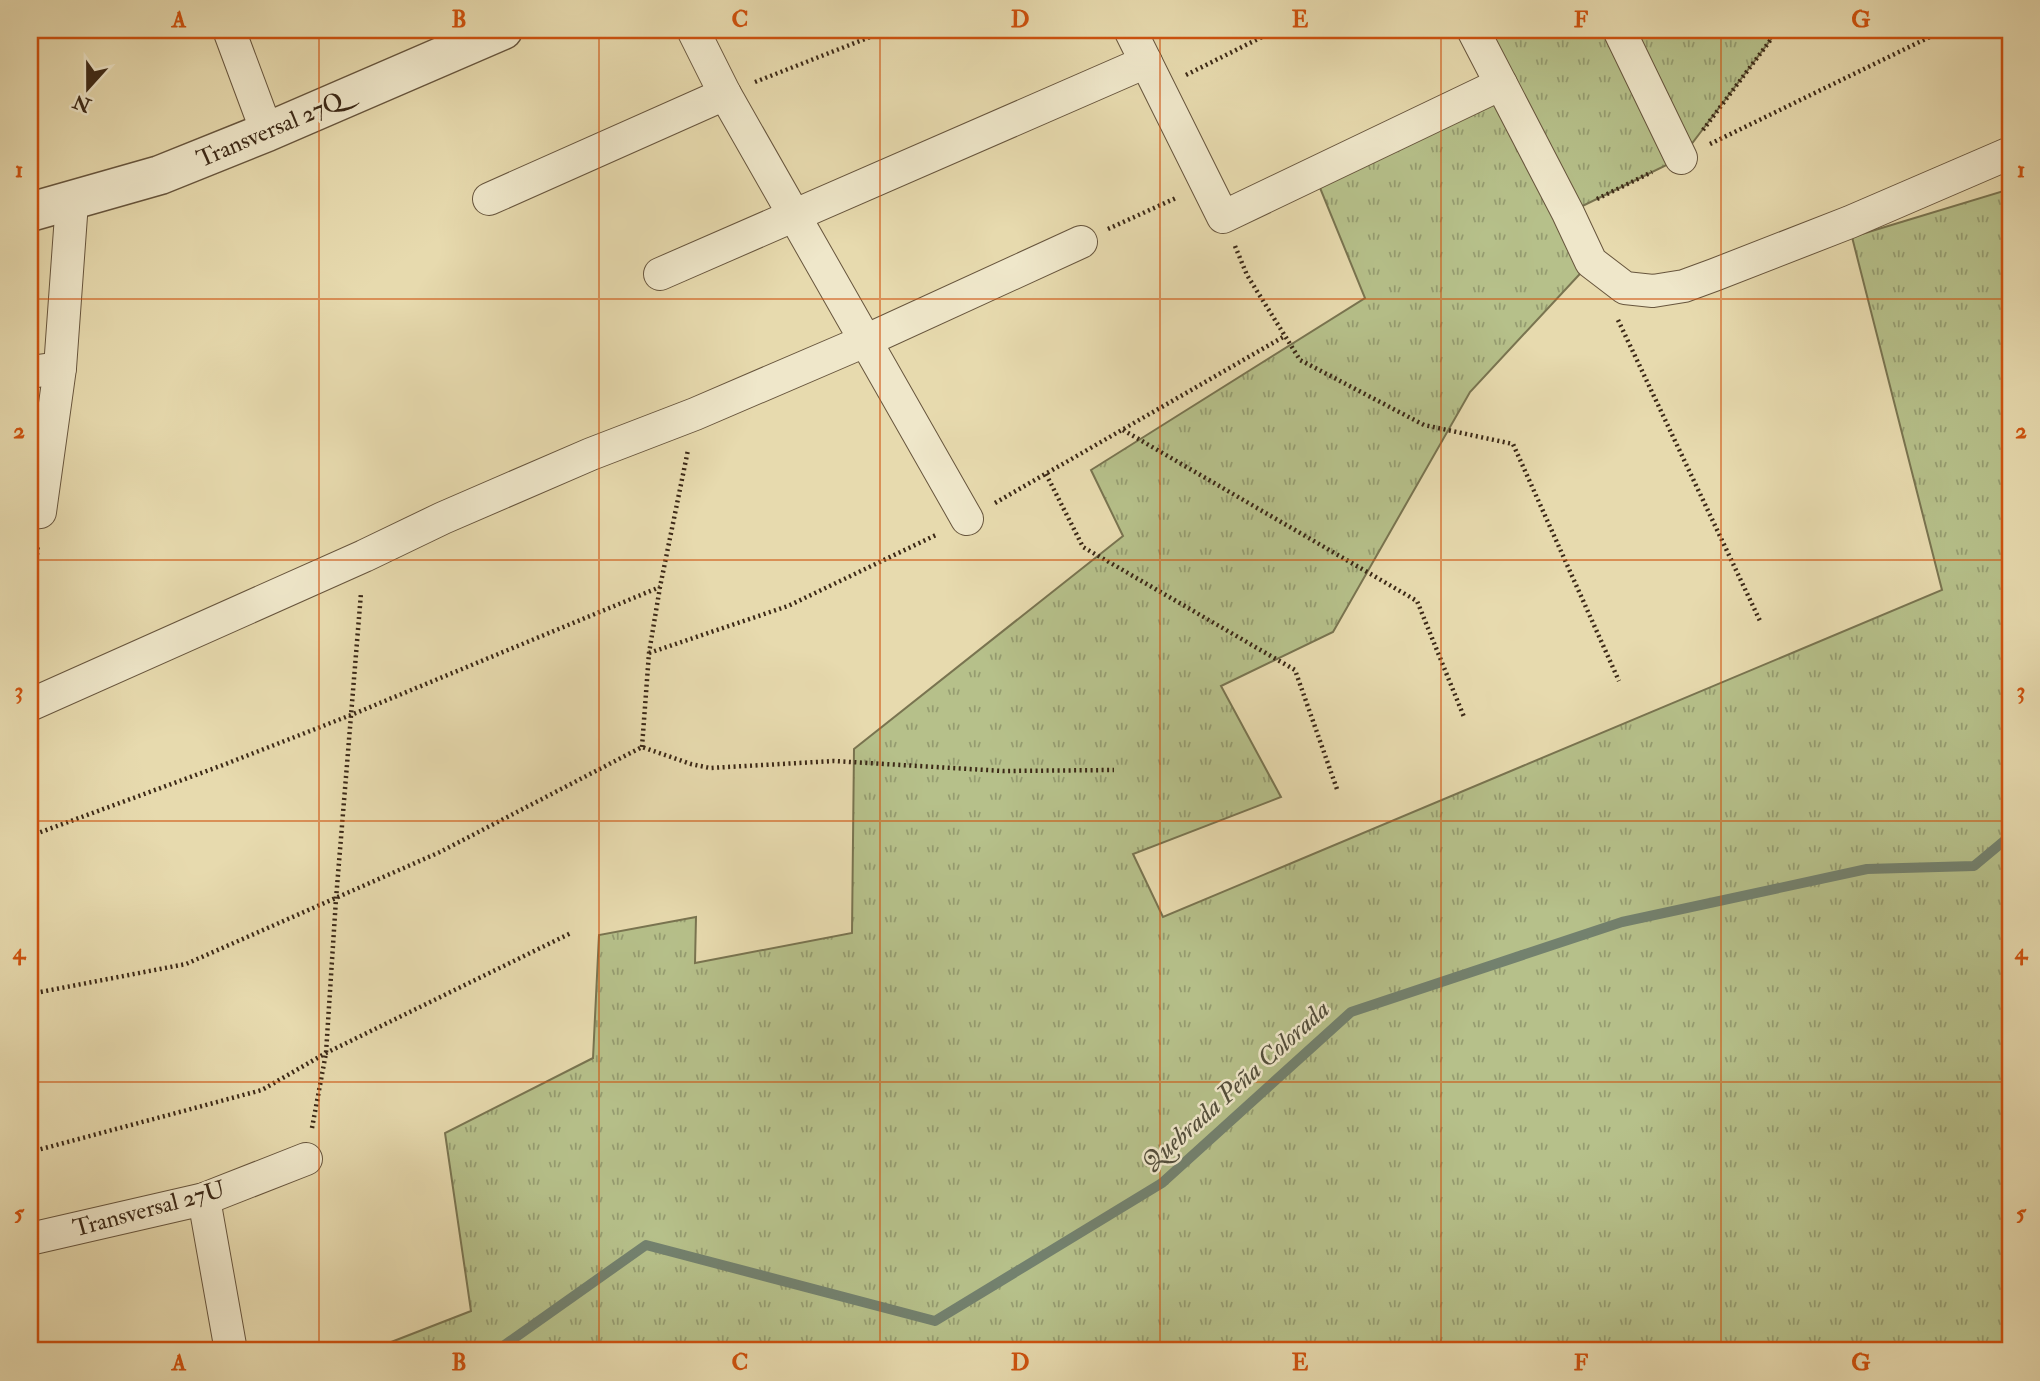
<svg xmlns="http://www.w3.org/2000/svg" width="2040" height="1381" font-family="'IM FELL Double Pica',serif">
<defs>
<pattern id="grass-tufts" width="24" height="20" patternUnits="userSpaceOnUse" patternTransform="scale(1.75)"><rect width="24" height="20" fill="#b6c08a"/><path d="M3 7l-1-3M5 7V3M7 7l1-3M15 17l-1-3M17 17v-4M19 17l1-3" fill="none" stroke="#959c70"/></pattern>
</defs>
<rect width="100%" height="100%" fill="#e7daae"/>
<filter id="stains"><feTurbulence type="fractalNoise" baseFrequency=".00286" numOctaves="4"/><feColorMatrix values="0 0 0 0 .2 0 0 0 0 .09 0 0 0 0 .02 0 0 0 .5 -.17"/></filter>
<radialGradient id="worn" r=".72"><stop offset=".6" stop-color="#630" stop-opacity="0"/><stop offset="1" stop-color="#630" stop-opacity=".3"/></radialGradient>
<polygon fill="url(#grass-tufts)" stroke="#797450" stroke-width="2" points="1483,30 1778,30 1681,158 1568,213 1591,262 1470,392 1333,632 1221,686 1281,797 1133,854 1163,917 1942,590 1852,237 2010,189 2010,1351 368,1351 471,1311 445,1133 593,1058 599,935 696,917 695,963 852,933 854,749 1123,536 1091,470 1365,298 1318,183 1514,94"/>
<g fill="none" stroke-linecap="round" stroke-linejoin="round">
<polyline stroke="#73816e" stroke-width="10" points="496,1351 646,1245 935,1321 1162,1183 1351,1012 1622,922 1867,869 1974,866 2010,836"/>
<defs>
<g id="minor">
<polyline points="229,30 267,132"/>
<polyline points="693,30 725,94 967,519"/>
<polyline points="1130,30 1223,217 1501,84"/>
<polyline points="1473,30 1568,213 1591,262 1625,288 1653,291 1684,286 1714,275 1850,222 2010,153"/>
<polyline points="1619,30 1681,158"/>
<polyline points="489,199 725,94"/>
<polyline points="660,274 1146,62"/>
<polyline points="30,372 60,368"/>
<polyline points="30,513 40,512 60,368 72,202"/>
<polyline points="30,705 364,556 443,518 591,454 695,414 865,341 1081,242"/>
<polyline points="204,1199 231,1351"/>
<polyline points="30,1239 204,1199 306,1159"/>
</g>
<polyline id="tertiary" points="30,212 160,175 267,132 503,30"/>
</defs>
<use href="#minor" stroke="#67553d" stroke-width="34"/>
<use href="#tertiary" stroke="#67553d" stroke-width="41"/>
<g stroke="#3c2917" stroke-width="4.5" stroke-dasharray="2 3.5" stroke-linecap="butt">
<polyline points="1186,75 1276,30"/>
<polyline points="755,82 888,30"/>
<polyline points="1703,130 1778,30"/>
<polyline points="1710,144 1944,30"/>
<polyline points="1597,199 1652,172"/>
<polyline points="1108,229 1176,198"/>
<polyline points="1235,246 1247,275 1300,360 1424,425 1513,444 1619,681"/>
<polyline points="1618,320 1761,623"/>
<polyline points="1123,430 1417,601 1464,717"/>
<polyline points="1046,474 1083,547 1295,670 1338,792"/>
<polyline points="995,503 1285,336"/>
<polyline points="30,626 38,544"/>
<polyline points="649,653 788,606 938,534"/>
<polyline points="642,747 649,653 660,587 688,450"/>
<polyline points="30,836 223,765 351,715 660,587"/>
<polyline points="30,994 186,964 440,852 642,747 691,764 710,768 834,761 1003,771 1114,770"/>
<polyline points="312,1128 326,1053 336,899 361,593"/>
<polyline points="30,1152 262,1090 326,1053 571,933"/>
</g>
<use href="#minor" stroke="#efe7ca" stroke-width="32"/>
<use href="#tertiary" stroke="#efe7ca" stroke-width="38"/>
</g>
<path fill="none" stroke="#ce520e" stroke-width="2" stroke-opacity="0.55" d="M 319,30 L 319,1351M 599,30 L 599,1351M 880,30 L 880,1351M 1160,30 L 1160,1351M 1441,30 L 1441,1351M 1721,30 L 1721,1351M 30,299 L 2010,299M 30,560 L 2010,560M 30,821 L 2010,821M 30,1082 L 2010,1082"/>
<g text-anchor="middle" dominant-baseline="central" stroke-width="5" stroke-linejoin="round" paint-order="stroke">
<g font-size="24" fill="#3c2917" stroke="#efe7ca">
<text transform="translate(270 130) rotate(-23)">Transversal 27Q</text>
<text transform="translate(149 1209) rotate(-15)">Transversal 27U</text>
</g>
<g font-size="26" font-style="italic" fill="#534e3b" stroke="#efe7ca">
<text transform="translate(1236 1086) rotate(-42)">Quebrada Peña Colorada</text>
</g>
</g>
<rect width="2040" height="1381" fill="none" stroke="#e7daae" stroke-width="77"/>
<g transform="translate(88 88) rotate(201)" stroke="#efe7ca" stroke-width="5" paint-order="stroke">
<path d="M0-5L12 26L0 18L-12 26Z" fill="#3c2917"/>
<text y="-10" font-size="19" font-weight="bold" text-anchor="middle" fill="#3c2917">N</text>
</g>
<rect x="38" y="38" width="1964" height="1304" fill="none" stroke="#ce520e" stroke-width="2.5"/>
<g font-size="23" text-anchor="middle" font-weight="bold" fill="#ce520e">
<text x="179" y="27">A</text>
<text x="459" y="27">B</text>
<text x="740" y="27">C</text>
<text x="1020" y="27">D</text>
<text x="1300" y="27">E</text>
<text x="1581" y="27">F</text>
<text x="1861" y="27">G</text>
<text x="19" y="177">1</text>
<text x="2021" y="177">1</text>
<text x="19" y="438">2</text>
<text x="2021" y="438">2</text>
<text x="19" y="698">3</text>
<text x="2021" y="698">3</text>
<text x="19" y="959">4</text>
<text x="2021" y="959">4</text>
<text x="19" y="1220">5</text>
<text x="2021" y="1220">5</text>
<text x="179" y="1370">A</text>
<text x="459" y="1370">B</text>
<text x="740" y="1370">C</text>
<text x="1020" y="1370">D</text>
<text x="1300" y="1370">E</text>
<text x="1581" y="1370">F</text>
<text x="1861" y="1370">G</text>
</g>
<rect width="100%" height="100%" filter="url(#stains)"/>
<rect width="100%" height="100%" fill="url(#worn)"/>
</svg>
